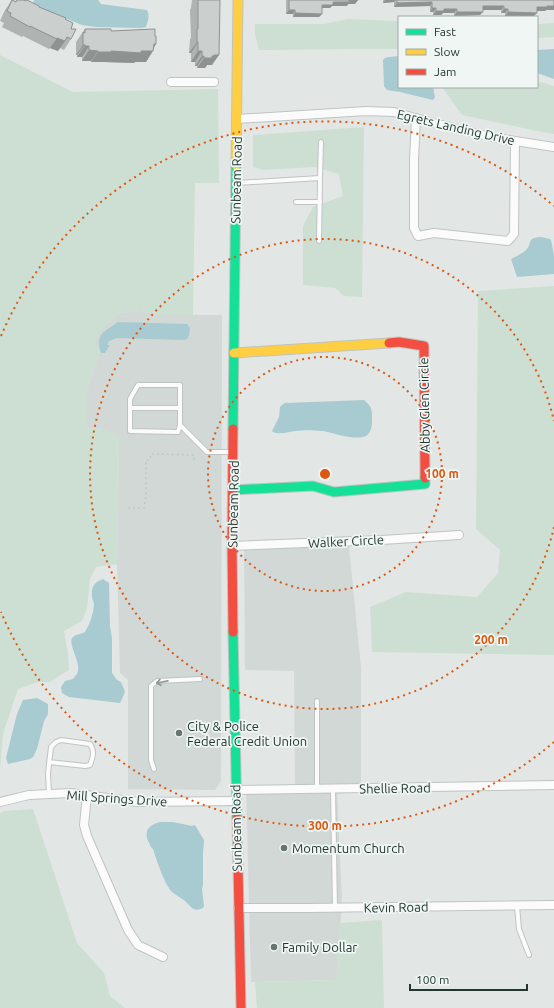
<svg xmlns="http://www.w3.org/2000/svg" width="554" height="1008" font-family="Ubuntu,sans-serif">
<rect width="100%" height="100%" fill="#e2e7e5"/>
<g fill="#d1d8d5">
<polygon points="141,311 156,315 222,315 221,781 215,790 128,789 128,680 120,673 117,564 119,437 104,430 87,428 87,391 100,351 94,340 108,322 121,313"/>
<polygon points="348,536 361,668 361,784 337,786 342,904 336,980 251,982 246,785 295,785 294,671 245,670 244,542"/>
</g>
<g fill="#cddfd3">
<polygon points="348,19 399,21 399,49 364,49 259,50 255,34 255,24 324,24"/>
<polygon points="554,23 554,37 537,38 537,24"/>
<polygon points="0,55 73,92 218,89 219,183 195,183 193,315 156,315 141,311 121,313 108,322 95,340 100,351 87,391 87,428 105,430 119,437 117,564 96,567 90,579 87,608 82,621 64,631 68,653 69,670 50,682 38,682 18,689 3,734 0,772"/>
<polygon points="537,81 554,86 554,134 547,133 462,115 442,87 537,87"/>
<polygon points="364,127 362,297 344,296 335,288 303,285 303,226 313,207 343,196 339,174 315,167 263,170 253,167 253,135"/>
<polygon points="554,286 554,655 372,652 370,607 406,592 477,597 498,573 500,550 476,529 478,291"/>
<polygon points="33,809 77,943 104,973 110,996 125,1008 0,1008 0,813 4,811"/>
<polygon points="382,920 384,1008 257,1008 255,982 336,980 340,923"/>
</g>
<g fill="#a8cad1">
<path d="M 34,0 L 98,0 L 101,4 L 147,10 C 150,16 148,21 146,27 L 141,28 L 95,27 L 82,25 L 35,6 L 33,3 Z"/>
<polygon points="554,49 554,79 537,73 537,50"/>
<polygon points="399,56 399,87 433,87 435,97 433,100 400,92 387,90 384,86 383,60 385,58 389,57"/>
<path d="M 541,237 L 550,239 L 551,240 L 554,255 L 554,274 L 517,277 L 511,259 C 515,257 521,254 525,251 C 534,243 525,238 541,237 Z"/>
<path d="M 118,322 L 187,324 L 190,328 L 189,335 L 188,338 L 185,340 L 117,338 L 109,341 L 107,345 L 110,345 L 105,353 L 101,353 C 95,334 104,332 118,322 Z"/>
<path d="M 364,400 C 372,407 372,409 372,419 C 372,425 372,432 366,436 C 354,441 335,433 323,431 C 314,430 304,430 295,431 C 287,432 280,435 273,432 L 272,431 L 279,417 L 280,407 L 282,405 L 285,403 Z"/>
<path d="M 103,579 L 109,583 L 110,626 L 112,638 L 112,673 L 117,680 L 121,682 L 125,692 L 120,703 L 69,697 L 62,693 L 61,687 L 65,681 L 73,679 C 74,677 76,676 77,674 C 83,663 66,643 73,637 C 76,634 82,634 85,632 C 90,624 93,615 94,605 C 94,602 92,599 92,596 C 91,586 95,582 103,579 Z"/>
<polygon points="37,698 48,704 48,714 44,721 37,749 33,757 30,759 8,764 6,758 17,714 23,700"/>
<path d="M 160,822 L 173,822 L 192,826 L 195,825 L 204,840 L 203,854 L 203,885 L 202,889 L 204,906 L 203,908 C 193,913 191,906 185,901 C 181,898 176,895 172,892 C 164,883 157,861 153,849 C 150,847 150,844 148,841 C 144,830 149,825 160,822 Z"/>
</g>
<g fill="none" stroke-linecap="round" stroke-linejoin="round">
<defs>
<g id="lane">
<polyline points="320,178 321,142"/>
<polyline points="237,183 320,178 319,241"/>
<polyline points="296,202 320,202"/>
<polyline points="130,408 180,408"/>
<polyline points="180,425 178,432 130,431 130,399 138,385 180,385 180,425 207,452 233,452"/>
<polyline points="317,701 317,789"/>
<polyline points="154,769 151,760 151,686 157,681 200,679"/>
<polyline points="333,789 335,908"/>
<path d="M 49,794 L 48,773 L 51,747 L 56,742 L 61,740 L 90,744 C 95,751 93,757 90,765 L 85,766 L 49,762"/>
<polyline points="517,906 519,929 529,955"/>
</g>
<g id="street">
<polyline points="171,82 214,82"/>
<polyline points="416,118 414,160 414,228 418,236 434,233 508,241 514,234 515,141"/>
<polyline points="237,119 366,111 394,112 433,123 496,138 554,147"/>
<polyline points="232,546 382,540 459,535"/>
<polyline points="236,790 554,785"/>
<polyline points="87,795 84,825 87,836 128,930 138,945 163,957"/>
<polyline points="0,802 29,795 70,793 137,802 236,801"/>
<polyline points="238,908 308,908 554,905"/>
</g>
<g id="fast">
<polyline points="233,429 236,165"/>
<polyline points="233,490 313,486 334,492 425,484 425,478"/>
<polyline points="233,632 237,818"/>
</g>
<g id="slow">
<polyline points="236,165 238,0"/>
<polyline points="234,353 389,343"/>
</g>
<g id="jam">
<polyline points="389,343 399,342 424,346 425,478"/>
<polyline points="233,429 232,546 233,632"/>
<polyline points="237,818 241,1008"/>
</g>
</defs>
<use href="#lane" stroke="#bfc4c2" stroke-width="6"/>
<use href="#street" stroke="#bfc4c2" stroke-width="10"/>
<use href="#fast" stroke="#bfc4c2" stroke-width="11"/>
<use href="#slow" stroke="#bfc4c2" stroke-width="11"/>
<use href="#jam" stroke="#bfc4c2" stroke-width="11"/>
<polyline stroke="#c0c7c5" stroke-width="1.5" stroke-dasharray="2 3" stroke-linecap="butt" points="128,508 144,508 146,495 146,460 150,460 151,454 194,455 194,463"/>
<use href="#lane" stroke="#fbfbfb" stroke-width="4"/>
<use href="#street" stroke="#fbfbfb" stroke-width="8"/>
<use href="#fast" stroke="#16e098" stroke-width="9"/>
<use href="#slow" stroke="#ffcf43" stroke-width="9"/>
<use href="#jam" stroke="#f24e42" stroke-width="9"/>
</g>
<g fill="#afb3b1">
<polygon points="12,0 16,1 17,0 23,0 65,19 71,29 71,39 64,50 60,48 58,51 50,48 49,49 23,36 22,37 2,27 4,23 0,21 5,10"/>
<polygon points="192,0 220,0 212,65 207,65 205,68 197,68 197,66 195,66 195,62 191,62 191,53 189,53 190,39 191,38 190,10 191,8"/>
<polygon points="286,0 358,0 355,4 348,4 347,6 332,6 330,8 322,8 322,14 319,17 293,17 293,14 286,14"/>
<polygon points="383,0 554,0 554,10 546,10 545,11 537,11 534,16 505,16 505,13 501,13 501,10 483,10 480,15 454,16 454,13 443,13 441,15 433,15 433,12 430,12 430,6 394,7 394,2 383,3"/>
<polygon points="85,29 111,31 155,36 156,44 146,62 135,62 134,63 104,62 91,62 91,61 82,61 82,57 77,57 77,55 76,55 76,42"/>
</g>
<g fill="#8e9290">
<polygon points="349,0 358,0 355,4 348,4 347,6 332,6 330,8 319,8 322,5 333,2"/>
<polygon points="385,0 396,0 394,2 383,3"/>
<polygon points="432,2 430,6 394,7 397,3"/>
<polygon points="483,6 504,6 501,10 480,10"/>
<polygon points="547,6 554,6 554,10 546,10 545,11 534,11 537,7"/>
<polygon points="432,8 436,8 433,12 430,12"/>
<polygon points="444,9 457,9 454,13 443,13 441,15 433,15 436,11"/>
<polygon points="504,9 508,9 505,13 501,13"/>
<polygon points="289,10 295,10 293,14 286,14"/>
<polygon points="457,12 483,12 480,15 454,16"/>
<polygon points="508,12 537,13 534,16 505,16"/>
<polygon points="295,13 322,14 319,17 293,17"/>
<polygon points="57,38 65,41 58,51 50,48"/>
<polygon points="197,42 198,42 191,53 189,53"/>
<polygon points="154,44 156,44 151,51 153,51 146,62 135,62 134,63 104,62 91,62 98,52 111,51 141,51"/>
<polygon points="83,45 85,45 77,55 76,55"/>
<polygon points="85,46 89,46 82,57 77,57"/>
<polygon points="89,50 98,51 91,61 82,61"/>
<polygon points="198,51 202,51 195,62 191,62"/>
<polygon points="214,55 219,55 212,65 207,65 205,68 197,68 204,58"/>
<polygon points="202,56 204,56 197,66 195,66"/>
</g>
<g fill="#cbd0ce" stroke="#8e9290">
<polygon points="12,0 16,2 17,0 23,0 26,1 27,0 39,6 39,7 66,18 65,19 73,23 71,29 76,29 71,39 67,37 65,41 57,38 57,39 30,26 30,27 10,16 11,13 7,11"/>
<polygon points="198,0 220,0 219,55 214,55 214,56 212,56 212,58 204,58 204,56 202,56 202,51 198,51 198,42 197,42 197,29 198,29"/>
<polygon points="289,0 358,0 349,0 349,2 333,2 333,5 322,5 322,14 295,13 295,10 289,10"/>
<polygon points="397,0 554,0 554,6 547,6 547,7 537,7 537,13 508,12 508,9 504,9 504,6 483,6 483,12 457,12 457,9 444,9 444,11 436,11 436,8 432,8 432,2 397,3"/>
<polygon points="85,29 111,29 111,31 155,29 155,36 156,36 156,44 154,44 153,51 141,51 141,53 111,51 111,52 98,52 98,51 89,50 89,46 85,46 85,45 83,45 83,32 85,33"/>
</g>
<defs><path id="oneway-shaft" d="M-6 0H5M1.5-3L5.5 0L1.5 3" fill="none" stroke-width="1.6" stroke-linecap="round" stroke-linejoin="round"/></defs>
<use stroke="#8f9996" href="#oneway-shaft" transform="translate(162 682) rotate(169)"/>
<g fill="none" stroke="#de570e" stroke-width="2" stroke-dasharray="2 4">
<circle cx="325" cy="474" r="117"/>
<path d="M554 527A235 235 0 1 1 554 421"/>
<path d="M554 742A352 352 0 0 1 1 612M1 336A352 352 0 0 1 554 206"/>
</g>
<g fill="#667571" stroke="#f0f6f3" stroke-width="1.5">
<circle cx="179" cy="733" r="4"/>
<circle cx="284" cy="848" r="4"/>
<circle cx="274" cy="947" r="4"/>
</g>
<g text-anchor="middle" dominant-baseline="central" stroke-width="3.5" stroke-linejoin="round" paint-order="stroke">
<g font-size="13" fill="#233732" stroke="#f0f6f3">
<text transform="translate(456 127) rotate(13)">Egrets Landing Drive</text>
<text transform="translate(236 180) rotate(-89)">Sunbeam Road</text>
<text transform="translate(424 405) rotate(-91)">Abby Glen Circle</text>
<text transform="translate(233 504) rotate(-89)">Sunbeam Road</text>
<text transform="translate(346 541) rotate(-3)">Walker Circle</text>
<text transform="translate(395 788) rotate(-1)">Shellie Road</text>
<text transform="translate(117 798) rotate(4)">Mill Springs Drive</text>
<text transform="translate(236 828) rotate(-91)">Sunbeam Road</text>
<text transform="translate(396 907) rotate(-1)">Kevin Road</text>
</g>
<g font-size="13" fill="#233732" stroke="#f0f6f3" text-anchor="start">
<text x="187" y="726">City &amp; Police<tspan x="187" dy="15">Federal Credit Union</tspan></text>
<text x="292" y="848">Momentum Church</text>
<text x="282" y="947">Family Dollar</text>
</g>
</g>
<circle cx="325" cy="474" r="6" fill="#de570e" stroke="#f0f6f3" stroke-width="2"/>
<g font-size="12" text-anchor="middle" font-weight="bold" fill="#de570e" stroke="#f0f6f3" stroke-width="3.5" stroke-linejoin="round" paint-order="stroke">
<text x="442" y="478">100 m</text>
<text x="491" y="644">200 m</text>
<text x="325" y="830">300 m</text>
</g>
<rect x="398" y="16" width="140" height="72" fill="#f0f6f3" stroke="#9eaaa6"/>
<rect x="406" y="29" width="20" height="6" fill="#16e098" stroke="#9eaaa6"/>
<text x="434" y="36" font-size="12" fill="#233732">Fast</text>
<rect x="406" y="49" width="20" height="6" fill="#ffcf43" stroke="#9eaaa6"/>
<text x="434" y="56" font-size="12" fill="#233732">Slow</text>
<rect x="406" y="69" width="20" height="6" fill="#f24e42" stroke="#9eaaa6"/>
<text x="434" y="76" font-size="12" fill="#233732">Jam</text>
<path d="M410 984v6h117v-6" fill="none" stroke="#233732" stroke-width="2"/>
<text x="416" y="984" font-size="12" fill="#233732" stroke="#f0f6f3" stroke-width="3" paint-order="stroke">100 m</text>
</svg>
